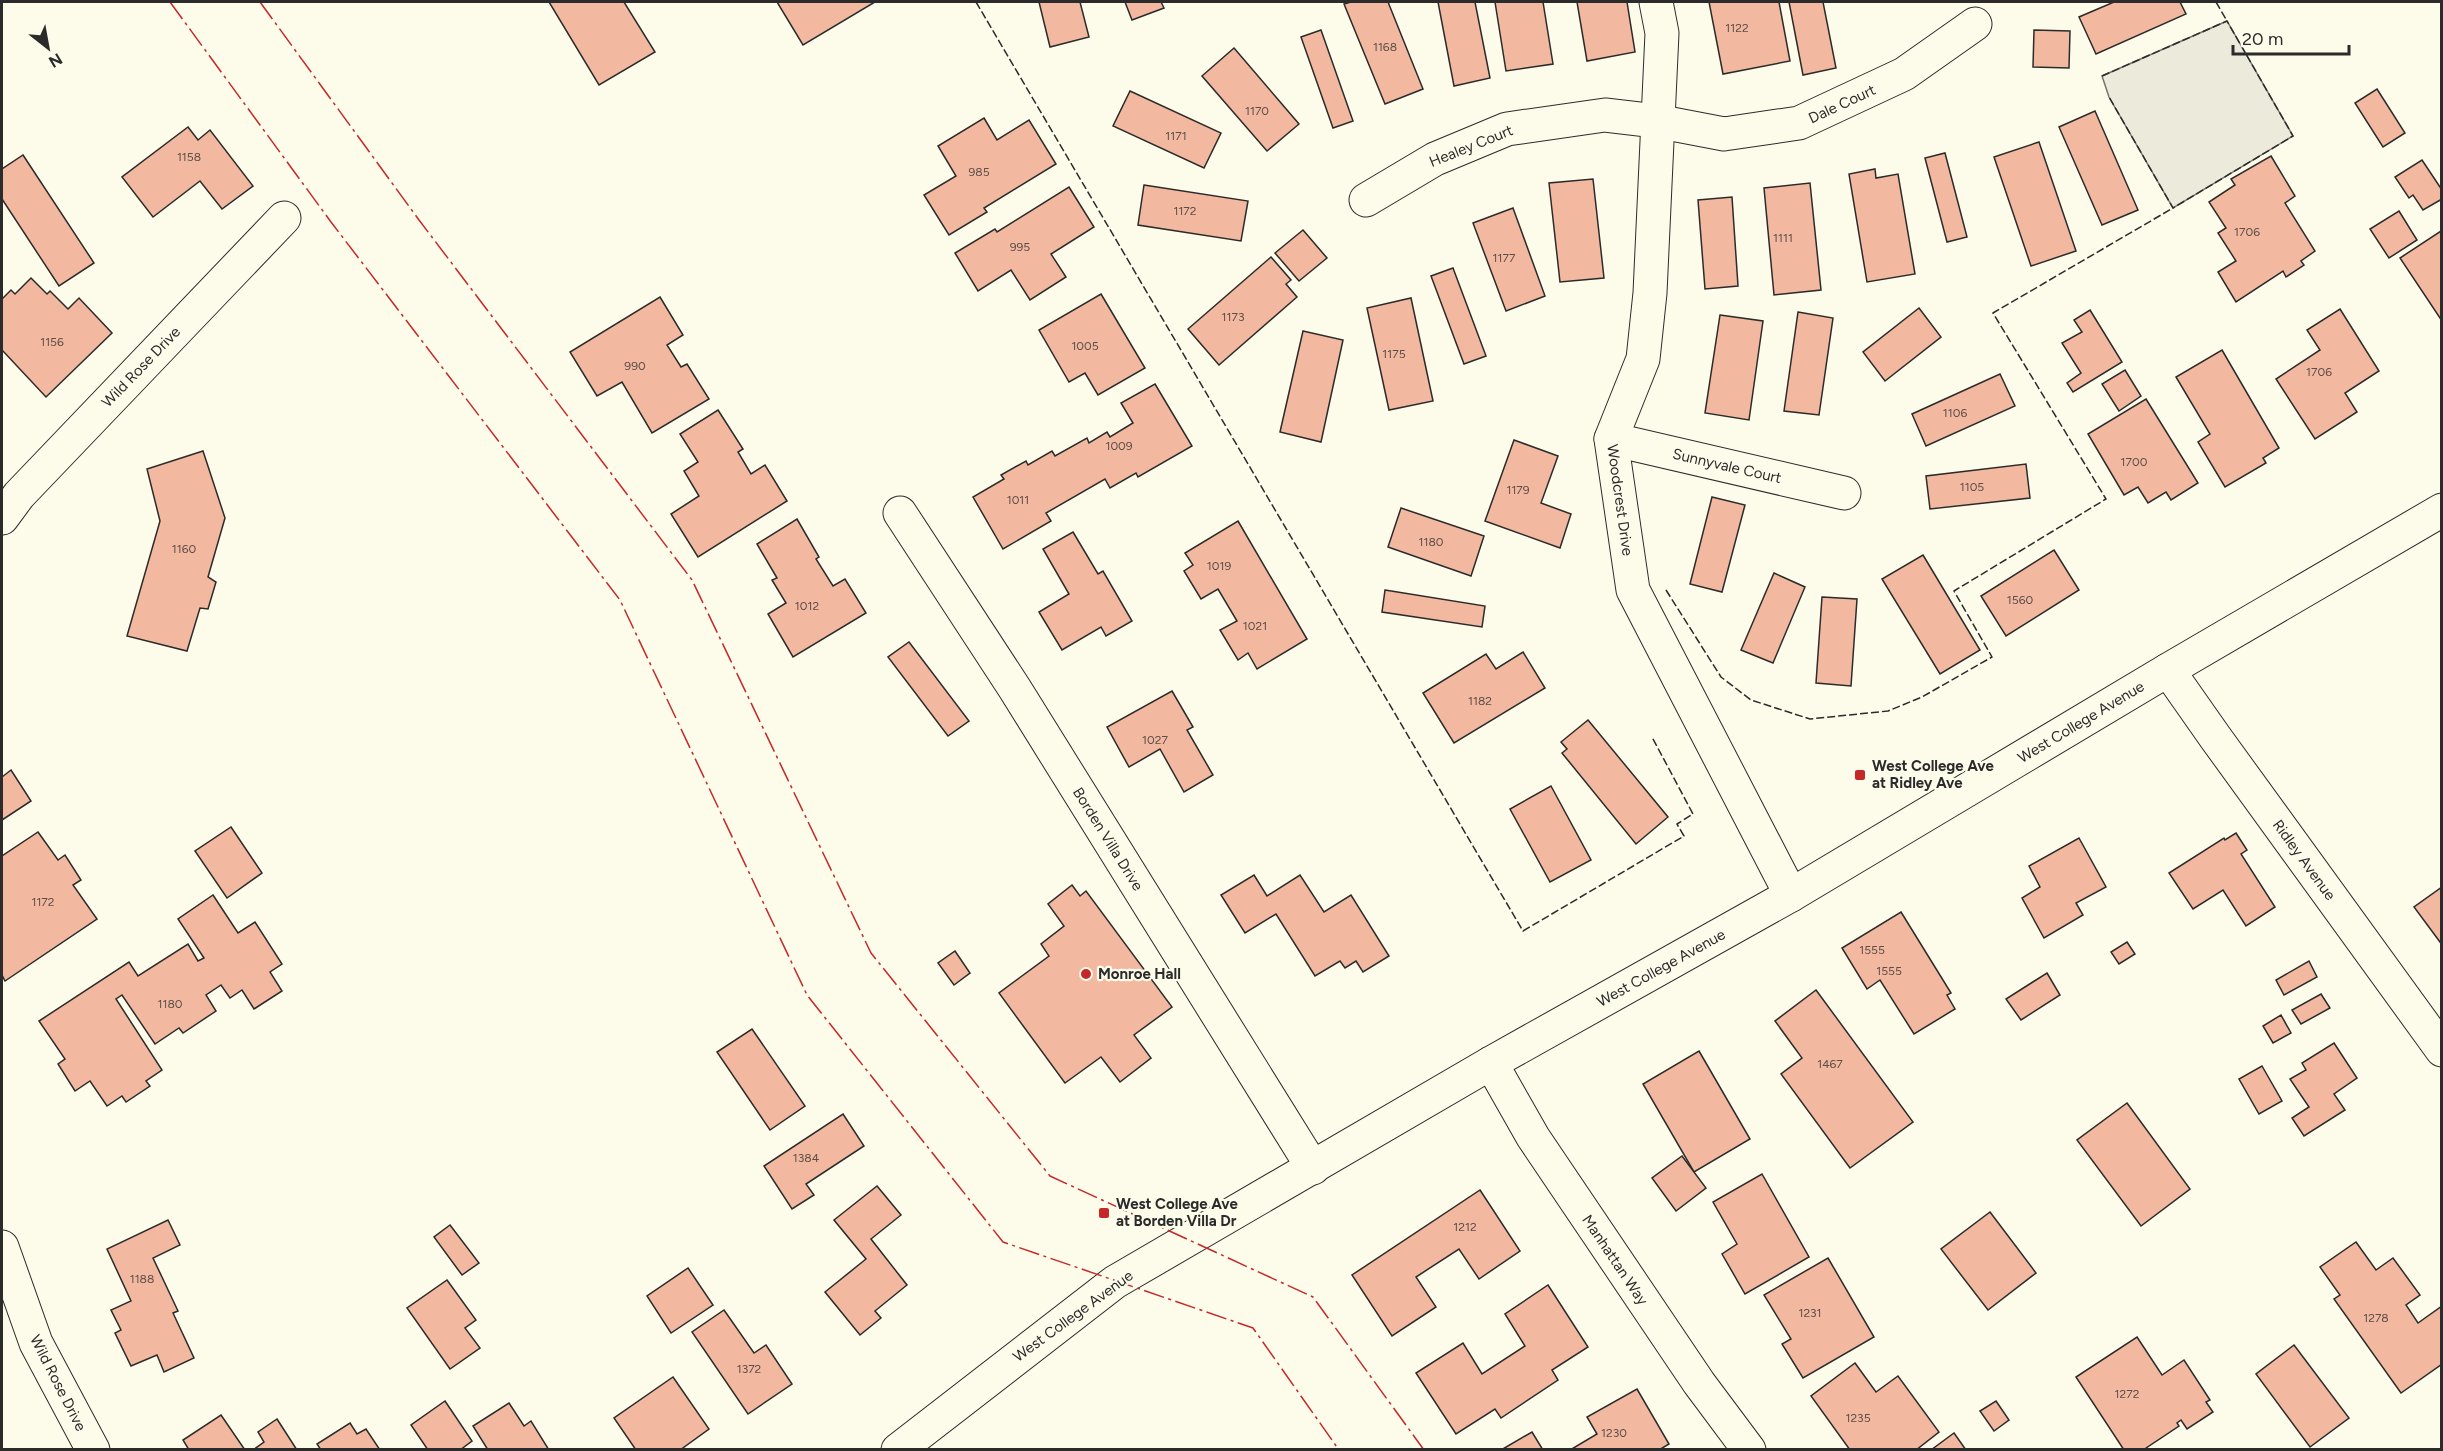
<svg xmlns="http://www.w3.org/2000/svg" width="2443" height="1451" font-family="Figtree,sans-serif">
<rect width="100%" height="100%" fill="#fdfbea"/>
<polygon fill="#eceadb" stroke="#74746e" stroke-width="1.5" points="2227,21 2293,136 2173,208 2109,97 2102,76"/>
<g fill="#f2b8a0" stroke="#2b2b2b" stroke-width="1.5">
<polygon points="549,2 624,2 655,52 599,85"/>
<polygon points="777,2 875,2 803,45"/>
<polygon points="1039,2 1080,2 1089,37 1050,47"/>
<polygon points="1125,2 1161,2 1164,8 1132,20"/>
<polygon points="1351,2 1388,2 1423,89 1385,104 1344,4"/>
<polygon points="1438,2 1475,2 1490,78 1454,86"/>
<polygon points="1495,2 1543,2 1553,64 1506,71"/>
<polygon points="1577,2 1627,2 1635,52 1587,61"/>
<polygon points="1709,2 1779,2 1790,61 1723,74"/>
<polygon points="1789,2 1823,2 1836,68 1803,75"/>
<polygon points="2114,2 2180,2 2186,14 2096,54 2079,17"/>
<polygon points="1321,30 1353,121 1333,128 1301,37"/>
<polygon points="2034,30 2070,31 2069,68 2033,67"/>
<polygon points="1234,48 1299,124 1267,151 1202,76"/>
<polygon points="2377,89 2405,133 2383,147 2355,103"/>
<polygon points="1130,91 1221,133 1204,168 1113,126"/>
<polygon points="2095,111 2138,210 2102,225 2059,127"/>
<polygon points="984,118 997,140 1029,120 1056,164 984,208 987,212 949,235 924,195 956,176 938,146"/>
<polygon points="188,127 198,140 210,130 253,186 222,209 200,181 153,217 122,177"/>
<polygon points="2039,142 2076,251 2031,266 1994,157"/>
<polygon points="1945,153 1967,237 1947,242 1925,158"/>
<polygon points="23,155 94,263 59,286 2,199 2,169"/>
<polygon points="2271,156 2295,196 2285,203 2315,251 2301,261 2304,265 2286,277 2283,271 2236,302 2218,272 2236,261 2218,233 2226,228 2209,202 2235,185 2231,179"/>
<polygon points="2422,160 2442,190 2442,199 2423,210 2413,195 2409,198 2395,177"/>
<polygon points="1875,169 1876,178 1898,174 1915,274 1867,282 1849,174"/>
<polygon points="1593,179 1604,278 1560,282 1549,183"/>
<polygon points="1810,183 1821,290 1774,295 1764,188"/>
<polygon points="1144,185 1248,201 1241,241 1138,225"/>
<polygon points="1069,187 1094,227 1051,254 1066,277 1030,300 1011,270 978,291 955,253 995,229 997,232"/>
<polygon points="1732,197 1738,286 1705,289 1698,200"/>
<polygon points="1513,208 1545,296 1506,311 1473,223"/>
<polygon points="2399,211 2417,240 2389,258 2370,229"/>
<polygon points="1303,230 1327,258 1299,281 1275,253"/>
<polygon points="2441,231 2442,231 2442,321 2400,258"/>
<polygon points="1271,257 1291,280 1286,284 1297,297 1219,365 1188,329"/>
<polygon points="1453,268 1486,356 1464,364 1431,276"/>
<polygon points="31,278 47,294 50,291 68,309 79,298 112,333 46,397 2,350 2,299 11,290 15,294"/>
<polygon points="1101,294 1145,368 1098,395 1085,373 1069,382 1039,330"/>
<polygon points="660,297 683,335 667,345 681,367 687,364 709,399 652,433 622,382 597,396 570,352"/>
<polygon points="1411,298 1433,401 1389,410 1367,308"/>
<polygon points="1919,308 1941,337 1885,381 1863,352"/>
<polygon points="2340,309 2379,371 2345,393 2357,412 2315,439 2276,379 2320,350 2307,330"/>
<polygon points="2090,310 2122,362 2073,392 2067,383 2081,373 2062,343 2082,332 2074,320"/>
<polygon points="1798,312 1833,318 1819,415 1784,411"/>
<polygon points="1720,315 1763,321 1749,420 1705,413"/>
<polygon points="1303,331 1343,340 1321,442 1280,432"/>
<polygon points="2222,350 2279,448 2263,458 2266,463 2225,487 2198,442 2210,434 2176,377"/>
<polygon points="2125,370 2141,396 2119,411 2102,384"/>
<polygon points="2000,374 2015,406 1926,446 1912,414"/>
<polygon points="1155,384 1192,446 1138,477 1136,473 1110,488 1105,479 1046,513 1051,521 1003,549 973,497 1004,479 1001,475 1026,461 1028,465 1052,451 1055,456 1087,438 1089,443 1107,432 1110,437 1133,423 1121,403"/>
<polygon points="2146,399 2198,483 2171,500 2166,492 2148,503 2138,487 2124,495 2088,434"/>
<polygon points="718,410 743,449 738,452 751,474 765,465 787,501 698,557 671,514 699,496 684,471 698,462 680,434"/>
<polygon points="1514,440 1558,456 1541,503 1571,514 1560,548 1485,521"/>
<polygon points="203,451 225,518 208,577 216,582 208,609 200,608 187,651 127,636 160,521 147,469"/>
<polygon points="2026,464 2030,498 1930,509 1926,476"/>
<polygon points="1712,497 1745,505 1722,592 1690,584"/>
<polygon points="1401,508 1484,536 1471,576 1388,547"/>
<polygon points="797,519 819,557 816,559 833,586 845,579 866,613 793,657 768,614 786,603 772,580 777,578 757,544"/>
<polygon points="1238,521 1307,639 1257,669 1248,653 1238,660 1220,630 1237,621 1218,589 1201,599 1184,571 1193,565 1185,553"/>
<polygon points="1073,532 1098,574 1103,571 1132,621 1106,636 1101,627 1062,650 1039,612 1069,594 1043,549"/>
<polygon points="2054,550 2079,590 2006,636 1981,596"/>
<polygon points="1923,555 1980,650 1940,674 1882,579"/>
<polygon points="1774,573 1805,587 1773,663 1741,650"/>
<polygon points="1385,590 1485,606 1482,627 1382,612"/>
<polygon points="1822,597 1857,599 1851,686 1816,683"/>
<polygon points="909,642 969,721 948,736 888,657"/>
<polygon points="1523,652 1545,688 1454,743 1423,693 1486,654 1496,669"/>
<polygon points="1172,691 1193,727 1187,730 1213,775 1184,792 1160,749 1129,767 1107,727"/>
<polygon points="1588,720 1668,817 1636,844 1562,753 1567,749 1561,742"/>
<polygon points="11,770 31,801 2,820 2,777"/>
<polygon points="1551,786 1591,860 1550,882 1510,809"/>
<polygon points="231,827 262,873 227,898 195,851"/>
<polygon points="38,832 58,860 65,855 81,880 73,885 97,919 5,981 2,975 2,856"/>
<polygon points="2236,833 2247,850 2241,854 2275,907 2246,926 2223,890 2193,909 2169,873 2224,838 2225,840"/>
<polygon points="2079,838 2106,887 2076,903 2083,915 2044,938 2022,898 2040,887 2029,866"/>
<polygon points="1254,875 1267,896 1300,875 1324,912 1351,895 1389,956 1363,972 1356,961 1345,968 1340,961 1315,976 1276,914 1245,933 1221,895"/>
<polygon points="1072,885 1080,896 1086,891 1172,1007 1134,1035 1151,1058 1120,1082 1101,1057 1065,1083 999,993 1049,956 1041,944 1064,926 1048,904"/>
<polygon points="2442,887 2442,940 2440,942 2414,907"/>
<polygon points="213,895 238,933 255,922 282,964 270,972 282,991 254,1009 242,990 230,998 221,985 206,995 216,1011 183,1033 179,1028 155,1044 122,995 116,999 162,1070 146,1081 150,1086 126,1102 122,1096 107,1106 90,1081 75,1091 58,1064 65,1059 39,1021 129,962 138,976 188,944 198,961 204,958 178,919"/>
<polygon points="1901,912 1951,993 1947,995 1955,1009 1914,1034 1880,980 1867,989 1842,948"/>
<polygon points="2127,942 2135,954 2119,964 2111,952"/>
<polygon points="955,951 970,973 954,985 938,963"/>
<polygon points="2309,961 2317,977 2284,995 2276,980"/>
<polygon points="2047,973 2060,995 2021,1020 2006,999"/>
<polygon points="1816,990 1913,1122 1850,1168 1781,1074 1802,1058 1775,1021"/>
<polygon points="2321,994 2330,1008 2301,1024 2292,1010"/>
<polygon points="2281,1015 2291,1033 2273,1043 2263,1026"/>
<polygon points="752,1029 805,1106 770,1130 717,1052"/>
<polygon points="2334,1043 2357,1078 2334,1094 2345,1110 2304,1136 2292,1118 2309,1107 2290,1079 2306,1070 2302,1063"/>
<polygon points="1699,1051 1750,1139 1694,1172 1643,1084"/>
<polygon points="2262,1066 2282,1101 2259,1114 2239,1079"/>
<polygon points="2127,1103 2190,1189 2141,1226 2077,1140"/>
<polygon points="843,1114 864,1146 806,1184 814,1195 792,1209 764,1166"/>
<polygon points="1682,1156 1706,1188 1676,1211 1652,1178"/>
<polygon points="1762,1174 1809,1257 1745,1294 1722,1254 1737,1244 1713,1202"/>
<polygon points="877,1186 901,1215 871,1239 907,1285 875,1311 881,1318 860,1335 825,1292 866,1259 834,1220"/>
<polygon points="1480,1190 1520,1251 1479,1279 1459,1249 1416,1277 1436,1307 1392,1336 1352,1275"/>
<polygon points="1990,1212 2036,1273 1988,1310 1941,1249"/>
<polygon points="168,1220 180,1245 153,1258 178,1311 173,1313 194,1358 164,1372 157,1355 131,1366 115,1333 121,1330 111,1310 131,1301 107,1249"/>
<polygon points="450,1225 479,1263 462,1275 434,1237"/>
<polygon points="2356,1242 2376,1270 2393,1258 2420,1295 2406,1305 2418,1323 2442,1306 2442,1364 2401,1393 2334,1299 2340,1295 2320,1267"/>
<polygon points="1828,1258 1874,1337 1803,1378 1782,1344 1791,1339 1764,1295"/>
<polygon points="688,1268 713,1305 671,1333 647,1296"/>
<polygon points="447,1280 476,1320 465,1328 480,1348 450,1369 407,1308"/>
<polygon points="1548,1285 1588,1347 1552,1370 1558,1380 1501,1418 1495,1409 1456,1434 1416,1373 1463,1343 1482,1374 1525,1346 1505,1314"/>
<polygon points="724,1310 754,1353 766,1345 792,1384 748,1414 692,1332"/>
<polygon points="2137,1337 2162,1375 2184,1360 2210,1400 2206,1402 2213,1412 2187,1429 2181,1420 2177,1423 2179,1426 2143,1450 2124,1450 2076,1377"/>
<polygon points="2294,1345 2349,1418 2310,1447 2256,1374"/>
<polygon points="1855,1363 1876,1392 1898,1376 1939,1432 1916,1450 1850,1450 1811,1396"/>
<polygon points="673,1377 709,1429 680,1450 636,1450 614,1418"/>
<polygon points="1637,1389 1669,1444 1659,1450 1570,1450 1597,1434 1587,1417"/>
<polygon points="445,1401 472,1441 460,1450 428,1450 411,1425"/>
<polygon points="1996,1401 2009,1420 1994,1431 1980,1411"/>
<polygon points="509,1403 524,1426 531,1421 549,1450 488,1450 473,1426"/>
<polygon points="221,1415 245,1450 189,1450 183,1440"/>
<polygon points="277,1419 297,1450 253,1450 264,1442 258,1432"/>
<polygon points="350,1423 357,1434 366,1429 380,1450 321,1450 317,1444"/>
<polygon points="1532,1432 1543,1450 1501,1450"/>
<polygon points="1954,1433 1966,1450 1931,1450"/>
</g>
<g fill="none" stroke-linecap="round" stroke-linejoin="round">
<defs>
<g id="minor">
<polyline points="1656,2 1662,33 1650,293 1643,359 1611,439 1633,590 1791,895"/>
<polyline points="1366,200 1435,159 1507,129 1605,115 1656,121 1724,134 1799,123 1904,74 1975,24"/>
<polyline points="1611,439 1844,493"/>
<polyline points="900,513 1015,689 1313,1168"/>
<polyline points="2,518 19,495 284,218"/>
<polyline points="2168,670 2215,737 2442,1050"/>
<polyline points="1491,1063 1533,1137 1699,1383 1749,1450"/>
<polyline points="2,1247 36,1343 93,1450"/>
</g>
<polyline id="secondary" points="898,1450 1115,1282 1491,1063 1791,895 2168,670 2442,510"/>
</defs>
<use href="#minor" stroke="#2b2b2b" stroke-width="35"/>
<use href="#secondary" stroke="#2b2b2b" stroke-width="35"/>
<use href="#minor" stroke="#fdfbea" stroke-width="33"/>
<use href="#secondary" stroke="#fdfbea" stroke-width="33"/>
<g stroke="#2b2b2b" stroke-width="1.5" stroke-dasharray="8 3" stroke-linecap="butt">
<polyline points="976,2 1523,931 1684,836 1677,824 1693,814 1652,737"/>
<polyline points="2216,2 2227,21"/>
<polyline points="2102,76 2227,21 2293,136 2173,208 2109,97"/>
<polyline points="1666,590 1721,677 1751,700 1810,719 1888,711 1922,697 1992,657 1954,591 2106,499 1993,313 2173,208"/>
</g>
<g stroke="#c62828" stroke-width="1.5" stroke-dasharray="21 4.5 3 4.5" stroke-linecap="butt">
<polyline points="170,2 331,222 620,600 807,995 1003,1242 1253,1328 1339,1450"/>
<polyline points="260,2 419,220 692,580 871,953 1050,1176 1313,1297 1424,1450"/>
</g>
</g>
<g fill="#c62828" stroke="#fdfbea" stroke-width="2">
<rect x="1854" y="769" width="12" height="12" rx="3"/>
<circle cx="1086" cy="974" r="6"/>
<rect x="1098" y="1207" width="12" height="12" rx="3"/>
</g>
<g text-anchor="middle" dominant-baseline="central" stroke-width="4.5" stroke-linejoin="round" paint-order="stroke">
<g font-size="12" fill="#5d4e48">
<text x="1737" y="28">1122</text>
<text x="1385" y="47">1168</text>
<text x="1257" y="111">1170</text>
<text x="1176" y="136">1171</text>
<text x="189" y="157">1158</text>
<text x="979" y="172">985</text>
<text x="1185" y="211">1172</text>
<text x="2247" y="232">1706</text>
<text x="1783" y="238">1111</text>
<text x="1020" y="247">995</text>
<text x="1504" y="258">1177</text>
<text x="1233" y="317">1173</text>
<text x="52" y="342">1156</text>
<text x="1085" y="346">1005</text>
<text x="1394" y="354">1175</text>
<text x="635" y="366">990</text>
<text x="2319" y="372">1706</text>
<text x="1955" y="413">1106</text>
<text x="1119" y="446">1009</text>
<text x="2134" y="462">1700</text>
<text x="1972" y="487">1105</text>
<text x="1518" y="490">1179</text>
<text x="1018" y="500">1011</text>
<text x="1431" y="542">1180</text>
<text x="184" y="549">1160</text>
<text x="1219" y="566">1019</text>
<text x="2020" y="600">1560</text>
<text x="807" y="606">1012</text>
<text x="1255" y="626">1021</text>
<text x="1480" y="701">1182</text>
<text x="1155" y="740">1027</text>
<text x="43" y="902">1172</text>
<text x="1872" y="950">1555</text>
<text x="1889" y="971">1555</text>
<text x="170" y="1004">1180</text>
<text x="1830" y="1064">1467</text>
<text x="806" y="1158">1384</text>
<text x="1465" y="1227">1212</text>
<text x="142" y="1279">1188</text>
<text x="1810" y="1313">1231</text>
<text x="2376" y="1318">1278</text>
<text x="749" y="1369">1372</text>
<text x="2127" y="1394">1272</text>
<text x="1858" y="1418">1235</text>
<text x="1614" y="1433">1230</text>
</g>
<g font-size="15" fill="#2b2b2b" stroke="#fdfbea">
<text transform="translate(1842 104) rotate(-25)">Dale Court</text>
<text transform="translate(1471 146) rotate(-22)">Healey Court</text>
<text transform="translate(141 367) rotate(-46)">Wild Rose Drive</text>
<text transform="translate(1727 466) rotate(13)">Sunnyvale Court</text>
<text transform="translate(1620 500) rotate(82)">Woodcrest Drive</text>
<text transform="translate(2081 722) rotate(-31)">West College Avenue</text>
<text transform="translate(1108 839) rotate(58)">Borden Villa Drive</text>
<text transform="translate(2304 860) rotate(54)">Ridley Avenue</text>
<text transform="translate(1661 968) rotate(-29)">West College Avenue</text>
<text transform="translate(1615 1260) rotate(56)">Manhattan Way</text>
<text transform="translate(1073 1316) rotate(-36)">West College Avenue</text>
<text transform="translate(58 1383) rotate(63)">Wild Rose Drive</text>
</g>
<g font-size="15" font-weight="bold" fill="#2b2b2b" stroke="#fdfbea" text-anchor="start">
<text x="1872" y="766">West College Ave<tspan x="1872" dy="17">at Ridley Ave</tspan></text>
<text x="1098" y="974">Monroe Hall</text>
<text x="1116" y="1204">West College Ave<tspan x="1116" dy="17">at Borden Villa Dr</tspan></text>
</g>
</g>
<rect width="2443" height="1451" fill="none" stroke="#2b2b2b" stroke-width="6"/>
<g transform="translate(48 48) rotate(149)" stroke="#fdfbea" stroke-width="4.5" paint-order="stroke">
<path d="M0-4.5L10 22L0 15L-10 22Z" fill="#2b2b2b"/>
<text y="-9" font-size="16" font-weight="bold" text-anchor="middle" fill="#2b2b2b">N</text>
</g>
<path d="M2233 45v9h116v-9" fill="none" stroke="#2b2b2b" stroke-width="3"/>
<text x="2242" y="45" font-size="18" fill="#2b2b2b" stroke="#fdfbea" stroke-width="4.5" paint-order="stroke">20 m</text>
</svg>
